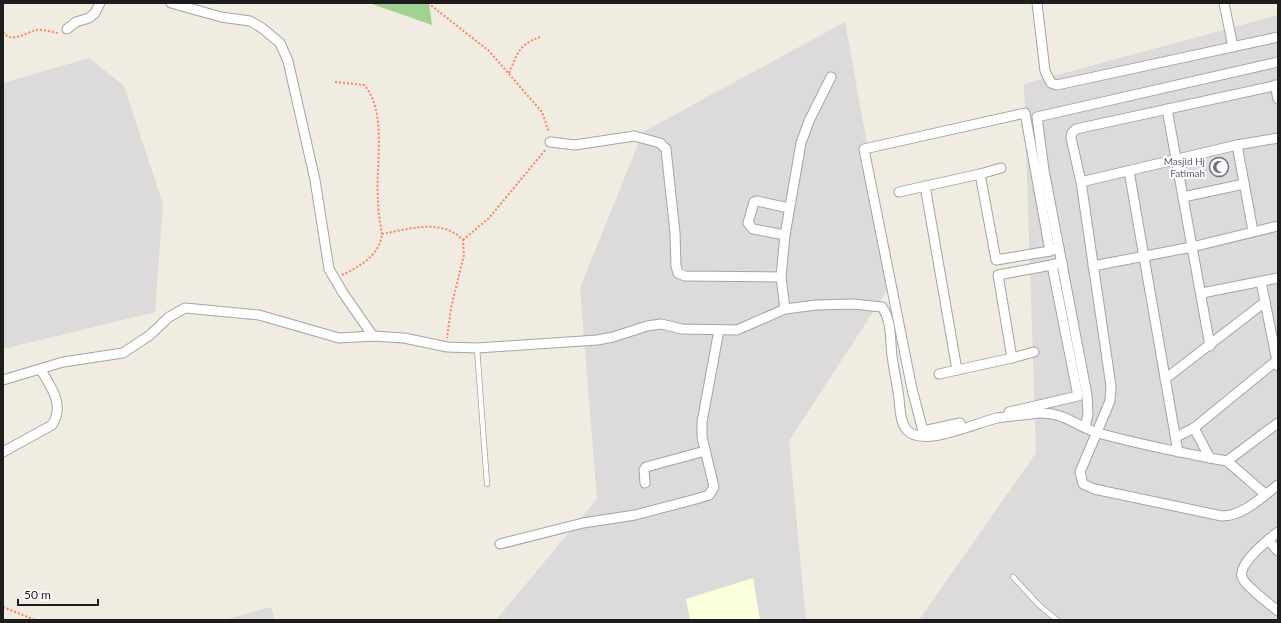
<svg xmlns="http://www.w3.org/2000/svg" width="1281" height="623" font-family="Lato,sans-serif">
<rect width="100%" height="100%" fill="#f0ece2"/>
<g fill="#dcdada">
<polygon points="1278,15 1278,620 919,620 1036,453 1024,84"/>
<polygon points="845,22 892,283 789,441 806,620 496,620 597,499 580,288 643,132"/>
<polygon points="89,58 124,86 163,204 155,312 3,349 3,83"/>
<polygon points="271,607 275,620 224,620"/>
</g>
<polygon fill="#fcffdc" points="753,578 760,620 690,620 686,599"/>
<polygon fill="#a0d392" points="369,3 429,3 432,25"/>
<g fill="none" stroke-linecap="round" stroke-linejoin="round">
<defs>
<g id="lane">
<polyline points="477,348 487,484"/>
<polyline points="1013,577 1040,606 1057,620"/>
</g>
<g id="street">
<polyline points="171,3 221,17 250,21 262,28 280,43 288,61 315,180 329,269 343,293 373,336"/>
<polyline points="1037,3 1045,71 1051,83 1057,85 1278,37"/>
<polyline points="1224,3 1233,47"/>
<polyline points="67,29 76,22 89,18 95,13 100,3"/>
<polyline points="1275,85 1278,99"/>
<path d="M 1278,85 L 1076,129 L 1072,133 L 1071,138 L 1081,182 L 1111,386 L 1110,401 L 1080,472 L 1083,484 L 1094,489 L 1222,516 C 1243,516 1262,497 1278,485"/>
<polyline points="1167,109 1210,346"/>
<polyline points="550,142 575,145 634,136 660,143 666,149 675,233 676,266 678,273 685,276 781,277"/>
<polyline points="1237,145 1253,231"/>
<polyline points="1129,171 1178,452"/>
<polyline points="980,174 1001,168"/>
<polyline points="1081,182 1237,145 1278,138"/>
<polyline points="925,186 957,370"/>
<polyline points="899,192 980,174 996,260 1050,251"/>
<polyline points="1183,197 1244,184"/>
<polyline points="785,235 753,229 748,223 754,202 757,201 789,208"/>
<polyline points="1093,266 1192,247 1278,226"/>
<polyline points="1261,282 1278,366"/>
<polyline points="1202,293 1278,278"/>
<polyline points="785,309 781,277 785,235 801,143 809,121 831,77"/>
<polyline points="1012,358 1034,352"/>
<polyline points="939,374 1012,358 998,275 1052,265"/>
<polyline points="1165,379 1265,302"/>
<path d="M 3,380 L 63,362 L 123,353 L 150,335 L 169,317 L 185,308 L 259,315 L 339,338 L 373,336 L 404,338 L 447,347 L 477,348 L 597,340 L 613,337 L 647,326 L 661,324 L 682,329 L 737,330 L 785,309 L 816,305 L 853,304 L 882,307 C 892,321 890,340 892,356 C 894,370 897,384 899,398 C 900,408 900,423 907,430 C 922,448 976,423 997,418 C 1010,416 1025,415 1039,413 C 1064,412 1076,426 1098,433 C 1135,443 1173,451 1210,458"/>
<polyline points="1009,412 1078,396 1052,265 1062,262"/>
<polyline points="960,423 923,431 912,389 864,149 1025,113 1050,251 1059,248"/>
<polyline points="1085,427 1088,415 1087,395 1044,170 1037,117 1278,62"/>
<polyline points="1194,428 1210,458 1227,461 1278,423"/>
<polyline points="1176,437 1194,428 1276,361"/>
<path d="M 3,452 L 52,425 C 65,405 51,387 41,370"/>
<polyline points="1227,461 1265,494"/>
<polyline points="645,483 644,470 646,467 705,451"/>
<path d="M 1278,532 C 1268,540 1238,563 1242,577 C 1244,585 1271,605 1278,611"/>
<polyline points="1268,540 1278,551"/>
<polyline points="500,544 583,523 635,515 696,499 709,495 714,487 702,437 702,422 719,330"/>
</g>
</defs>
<use href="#lane" stroke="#a4a4a4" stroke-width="6"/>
<use href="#street" stroke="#a4a4a4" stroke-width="11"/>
<g stroke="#ff8264" stroke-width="2" stroke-dasharray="2 2" stroke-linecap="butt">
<polyline points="428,3 489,51 542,112 549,132"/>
<path d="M 3,32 C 12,44 25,33 36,30 C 43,29 51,32 58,33"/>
<path d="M 509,73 C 518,53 518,45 540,37"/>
<path d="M 335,82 L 364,85 C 388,112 375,166 378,200 C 378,211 380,223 382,234"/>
<polyline points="463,240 489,218 546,149"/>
<path d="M 342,275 C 359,267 380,255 382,234 C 409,229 442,218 463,240 L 464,255 L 451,308 L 447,338"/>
<polyline points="3,607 35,620"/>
</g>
<use href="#lane" stroke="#fff" stroke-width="4.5"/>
<use href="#street" stroke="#fff" stroke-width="9"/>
</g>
<defs>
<symbol id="mosque-ring" viewBox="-11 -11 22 22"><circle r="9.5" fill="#fff" stroke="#6b7280" stroke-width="1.5"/><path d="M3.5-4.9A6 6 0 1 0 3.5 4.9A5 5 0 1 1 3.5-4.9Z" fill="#6b7280"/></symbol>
</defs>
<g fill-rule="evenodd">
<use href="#mosque-ring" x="1208" y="156" width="22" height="22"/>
</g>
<g text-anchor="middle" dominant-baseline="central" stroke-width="4" stroke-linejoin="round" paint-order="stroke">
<g font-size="10" fill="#5b616d" stroke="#fff" text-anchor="end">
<text x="1205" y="161">Masjid Hj<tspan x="1205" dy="12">Fatimah</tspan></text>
</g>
</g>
<rect width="1281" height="623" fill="none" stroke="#1d1d1d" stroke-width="8"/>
<path d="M18 599v6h80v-6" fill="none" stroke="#1d1d1d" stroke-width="2"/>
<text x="24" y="599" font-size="12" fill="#1d1d1d" stroke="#ffffff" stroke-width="3" paint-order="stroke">50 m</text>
</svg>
